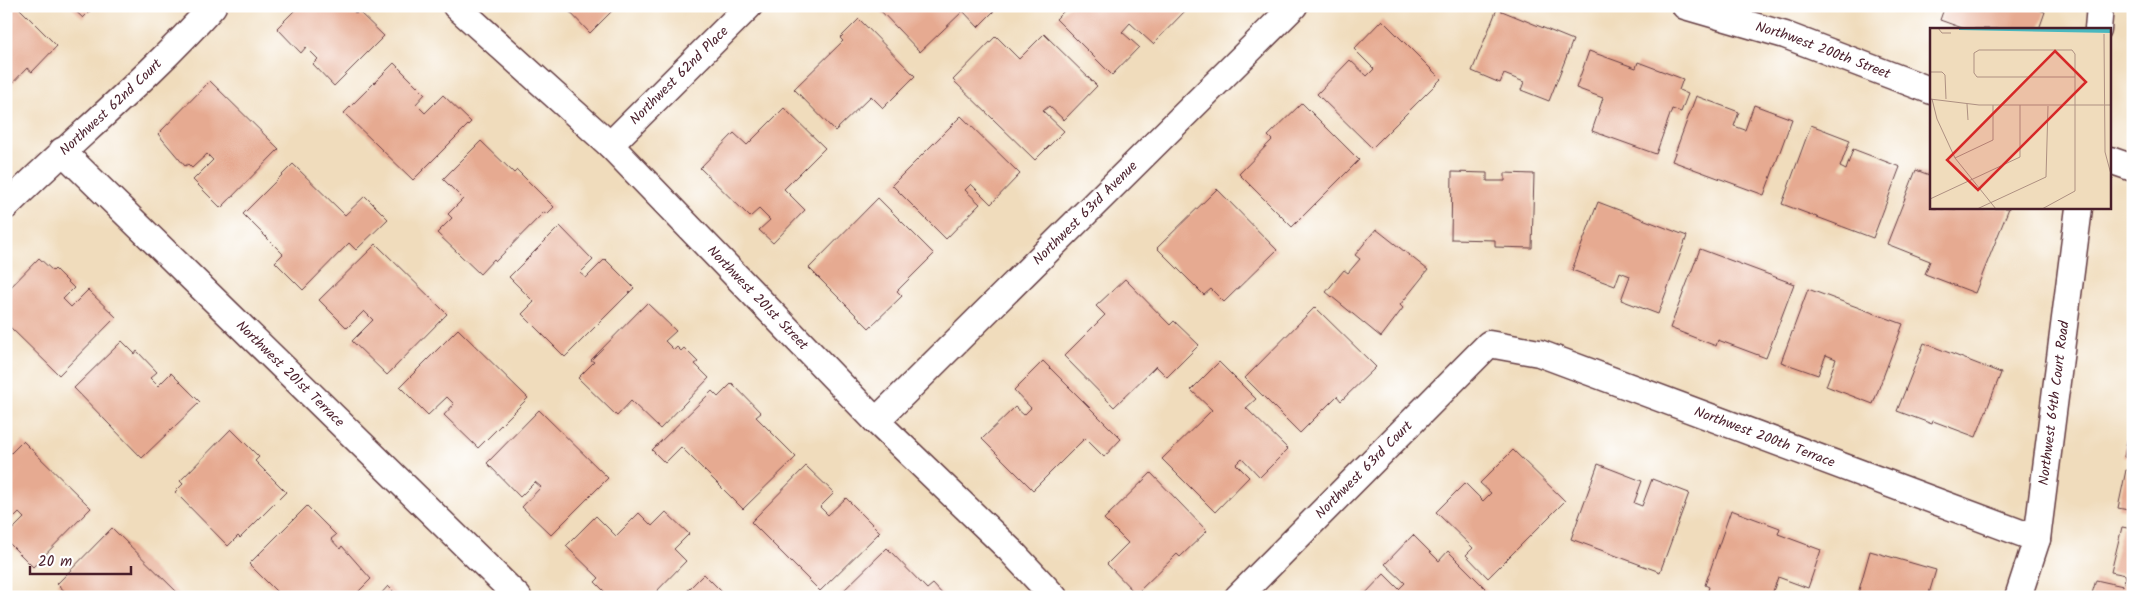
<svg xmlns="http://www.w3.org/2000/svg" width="2139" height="603" font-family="Kalam,sans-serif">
<rect width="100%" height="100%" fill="#fff"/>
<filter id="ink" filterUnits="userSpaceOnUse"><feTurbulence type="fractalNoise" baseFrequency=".02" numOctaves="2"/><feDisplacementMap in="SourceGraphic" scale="10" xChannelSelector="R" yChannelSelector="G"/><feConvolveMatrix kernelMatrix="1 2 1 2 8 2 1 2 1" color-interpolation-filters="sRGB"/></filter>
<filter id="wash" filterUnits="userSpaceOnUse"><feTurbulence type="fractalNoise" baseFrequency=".0096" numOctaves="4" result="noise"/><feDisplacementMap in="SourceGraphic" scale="20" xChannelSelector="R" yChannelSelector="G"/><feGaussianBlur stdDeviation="1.12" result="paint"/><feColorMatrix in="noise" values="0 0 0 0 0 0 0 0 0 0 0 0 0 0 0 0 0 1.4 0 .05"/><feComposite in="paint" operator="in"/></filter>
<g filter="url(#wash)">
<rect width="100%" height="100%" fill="#f0dcbc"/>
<g id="blocks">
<g fill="#e6aa91">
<polygon points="6,6 17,6 57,46 32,72 27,68 6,90"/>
<polygon points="70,6 95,6 83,18"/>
<polygon points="299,6 349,6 356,14 358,11 384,36 334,86 313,64 318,59 306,47 301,53 277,28"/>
<polygon points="564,6 617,6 590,33"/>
<polygon points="876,6 999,6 978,27 963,11 920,52"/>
<polygon points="1069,6 1183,6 1187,9 1153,44 1130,23 1122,32 1139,47 1112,75 1056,19"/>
<polygon points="1945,6 2028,6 2045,12 2039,29 1965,29 1940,20"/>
<polygon points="1497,9 1573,40 1549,101 1521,90 1524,82 1504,74 1500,83 1472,71"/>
<polygon points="859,19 915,76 883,108 871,96 835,131 794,89 843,41 840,38"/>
<polygon points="1382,20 1441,79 1372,148 1317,94 1350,60 1367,76 1374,69 1354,49"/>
<polygon points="1044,34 1097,86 1064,120 1049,106 1043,111 1064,131 1035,160 953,80 996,36 1019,59"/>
<polygon points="1589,51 1636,68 1638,62 1683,79 1679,90 1688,94 1681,112 1672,109 1656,154 1592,131 1603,98 1576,88"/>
<polygon points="394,63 425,94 416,104 425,113 443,95 471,122 413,180 344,113"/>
<polygon points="210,81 279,149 221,208 193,180 213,160 207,154 192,168 188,164 185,166 158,134"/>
<polygon points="1696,96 1739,112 1734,126 1745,130 1754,105 1792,119 1764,195 1672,161"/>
<polygon points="1302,103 1359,160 1292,227 1239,174 1272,140 1268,136"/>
<polygon points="784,108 825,148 784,189 805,210 773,243 759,230 770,220 759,209 750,217 700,168 734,133 747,145"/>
<polygon points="961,116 1020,174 991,204 971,184 965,190 980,204 946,239 892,185"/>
<polygon points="1811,125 1850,140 1840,167 1846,170 1853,149 1900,167 1873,238 1782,204"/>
<polygon points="481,141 514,173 517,170 554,207 547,214 544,212 496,261 494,259 480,274 437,233 452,218 448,214 463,199 443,179"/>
<polygon points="293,164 345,215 365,196 388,219 356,250 349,243 303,290 275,262 283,254 243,214"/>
<polygon points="1916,170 1932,176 1932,208 1955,210 1955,208 2009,208 1975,293 1925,274 1930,261 1887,244"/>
<polygon points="1452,172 1487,173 1487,181 1505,181 1505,173 1534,174 1532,248 1495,247 1495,240 1451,239"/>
<polygon points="1217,189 1277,250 1224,302 1211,289 1204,295 1157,248"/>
<polygon points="878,198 934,254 897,291 902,296 869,328 809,268"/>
<polygon points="1598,202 1687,236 1658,314 1621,300 1630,276 1620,272 1615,286 1572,270"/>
<polygon points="560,226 593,260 580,273 586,278 605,259 634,288 565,357 522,314 534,302 509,277"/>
<polygon points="1376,229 1428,270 1400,305 1403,308 1381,337 1326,292 1344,270 1348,273 1360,259 1355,255"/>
<polygon points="376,244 447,314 387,375 352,341 373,320 364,311 347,328 319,300"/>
<polygon points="1700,249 1794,284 1766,358 1718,340 1716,346 1670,328"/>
<polygon points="39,258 53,271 55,269 74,288 63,299 71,307 88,290 116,317 59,375 6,323 6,292"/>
<polygon points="1125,279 1170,325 1174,321 1199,345 1167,377 1156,366 1114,407 1064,356 1105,315 1096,306"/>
<polygon points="1808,289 1903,324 1873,404 1826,386 1836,359 1826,355 1818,375 1781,362"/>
<polygon points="647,303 676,331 665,341 674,350 677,347 681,351 684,348 698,362 695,364 709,378 660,429 631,401 617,416 578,378 594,362 591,360"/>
<polygon points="1315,307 1376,367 1341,401 1337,396 1300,433 1245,378"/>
<polygon points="458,329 528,398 478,448 444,415 454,404 447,397 428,415 400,387"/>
<polygon points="122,341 135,354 137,351 157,372 150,378 158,386 171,373 200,402 142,458 74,388"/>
<polygon points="1924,343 2001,373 1976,437 1933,421 1932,424 1897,411"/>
<polygon points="1043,361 1121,439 1104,457 1085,438 1033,490 982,439 1015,407 1024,415 1031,408 1014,390"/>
<polygon points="1219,362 1256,399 1246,408 1288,449 1260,477 1242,458 1236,464 1249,477 1215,512 1162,459 1212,410 1191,390"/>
<polygon points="732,383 761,413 756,417 796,457 743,509 681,447 665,463 652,450 712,391 718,397"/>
<polygon points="539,410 608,478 551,535 522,507 541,487 535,482 520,497 487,463"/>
<polygon points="2132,415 2133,415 2133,459 2124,457"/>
<polygon points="231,429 259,457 255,461 286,492 240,538 238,536 228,546 175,492 183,484 180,481"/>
<polygon points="23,441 91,508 33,567 6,540 6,536 24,518 19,513 6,526 6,458"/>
<polygon points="1513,450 1565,501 1488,578 1466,555 1473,548 1436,512 1465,483 1483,501 1491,493 1480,483"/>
<polygon points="1598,464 1642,481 1634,503 1642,506 1652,479 1689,493 1660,572 1571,539"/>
<polygon points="806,466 834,493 820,507 828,515 846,498 880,532 820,591 751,522"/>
<polygon points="2126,470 2133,471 2133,511 2118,508"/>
<polygon points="1151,473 1207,531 1180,557 1177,554 1136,594 1107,564 1128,543 1104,519"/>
<polygon points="307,506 336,535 331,539 340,549 342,546 371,579 353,597 282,597 249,564"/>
<polygon points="1731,510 1780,528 1778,534 1821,550 1808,588 1778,577 1771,597 1706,597 1709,587 1705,585"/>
<polygon points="666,512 689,534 674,549 686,561 651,597 610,597 595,582 599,578 566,546 596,516 616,536 639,513 652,526"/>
<polygon points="2122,527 2133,529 2133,597 2091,597 2096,580 2123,586 2126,575 2111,572"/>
<polygon points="112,528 182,597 102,597 100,595 71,597 57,584"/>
<polygon points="1413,535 1439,561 1448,551 1494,597 1362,597 1384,574 1399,589 1405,583 1385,564"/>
<polygon points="887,548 927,589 933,584 945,597 837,597"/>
<polygon points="1870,551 1936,570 1928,597 1857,597"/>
<polygon points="704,574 727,597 681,597"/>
<polygon points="388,586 399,597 378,597"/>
</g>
</g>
</g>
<g filter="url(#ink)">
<use href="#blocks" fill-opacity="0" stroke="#633b41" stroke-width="1"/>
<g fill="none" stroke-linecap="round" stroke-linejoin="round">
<defs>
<g id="minor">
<path id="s1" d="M 456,6 L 610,145 L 876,421 L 1010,550 L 1054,597"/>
<path id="s2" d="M 1685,6 L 1785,35 L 1932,91"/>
<polyline points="2098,29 2100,6"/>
<path id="s3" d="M 610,145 L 749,6"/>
<path id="s4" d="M 62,151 L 518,597"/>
<polyline points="2110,160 2133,168"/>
<path id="s5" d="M 6,206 C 74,139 149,78 213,6"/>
<path id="s6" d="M 876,421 L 1294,6"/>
<path id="s7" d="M 1238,597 L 1489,344 L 1539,353 L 2037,539"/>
<path id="s8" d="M 2018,597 L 2037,539 L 2079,208"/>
</g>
</defs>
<use href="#minor" stroke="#633b41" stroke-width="29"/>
<use href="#minor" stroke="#fff" stroke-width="26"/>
</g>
</g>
<g text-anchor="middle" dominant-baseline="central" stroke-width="4" stroke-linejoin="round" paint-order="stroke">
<g font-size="14" fill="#4a1f2b" stroke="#fff">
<text stroke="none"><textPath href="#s2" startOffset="145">Northwest 200th Street</textPath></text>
<text stroke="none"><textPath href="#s3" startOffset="98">Northwest 62nd Place</textPath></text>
<text stroke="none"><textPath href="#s5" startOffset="144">Northwest 62nd Court</textPath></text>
<text stroke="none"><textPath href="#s6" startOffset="295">Northwest 63rd Avenue</textPath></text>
<text stroke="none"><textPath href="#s1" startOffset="420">Northwest 201st Street</textPath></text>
<text stroke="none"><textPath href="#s4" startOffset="319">Northwest 201st Terrace</textPath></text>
<text stroke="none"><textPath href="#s8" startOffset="198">Northwest 64th Court Road</textPath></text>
<text stroke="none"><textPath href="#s7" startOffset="648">Northwest 200th Terrace</textPath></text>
<text stroke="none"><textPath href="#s7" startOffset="179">Northwest 63rd Court</textPath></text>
</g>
</g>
<g transform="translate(1930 28)">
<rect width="181" height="181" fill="#f0dcbc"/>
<path d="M 29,0 L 181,0 L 182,5 L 29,2 Z" fill="#49b8bf"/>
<path fill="none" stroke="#ae9082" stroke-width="1" d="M 8,0 L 12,5 L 21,5M 174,6 L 175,124 L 182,150M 0,44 L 12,44 L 15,47 L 16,71M 0,71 L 49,77 L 182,77M 2,71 L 7,91 L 25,130 L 66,181M 37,76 L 38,92M 25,130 L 63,112 L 63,77M 0,171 L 90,129 L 90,77M 47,181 L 116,149 L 118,78M 112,181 L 145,163 L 145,26 L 142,22 L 49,22 L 44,25 L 44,45 L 47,49 L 145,49"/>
<path fill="#d62828" fill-opacity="0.15" stroke="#d62828" stroke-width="2.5" d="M 125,23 L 156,54 L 48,162 L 17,132 Z"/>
<rect width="181" height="181" fill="none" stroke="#4a1f2b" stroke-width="2.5"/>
</g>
<rect width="2139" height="603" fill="none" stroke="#fff" stroke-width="25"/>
<path d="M30 566v8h101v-8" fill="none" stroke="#4a1f2b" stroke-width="2.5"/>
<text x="38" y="566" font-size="15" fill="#4a1f2b" stroke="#ffffff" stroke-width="4" paint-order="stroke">20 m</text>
</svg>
